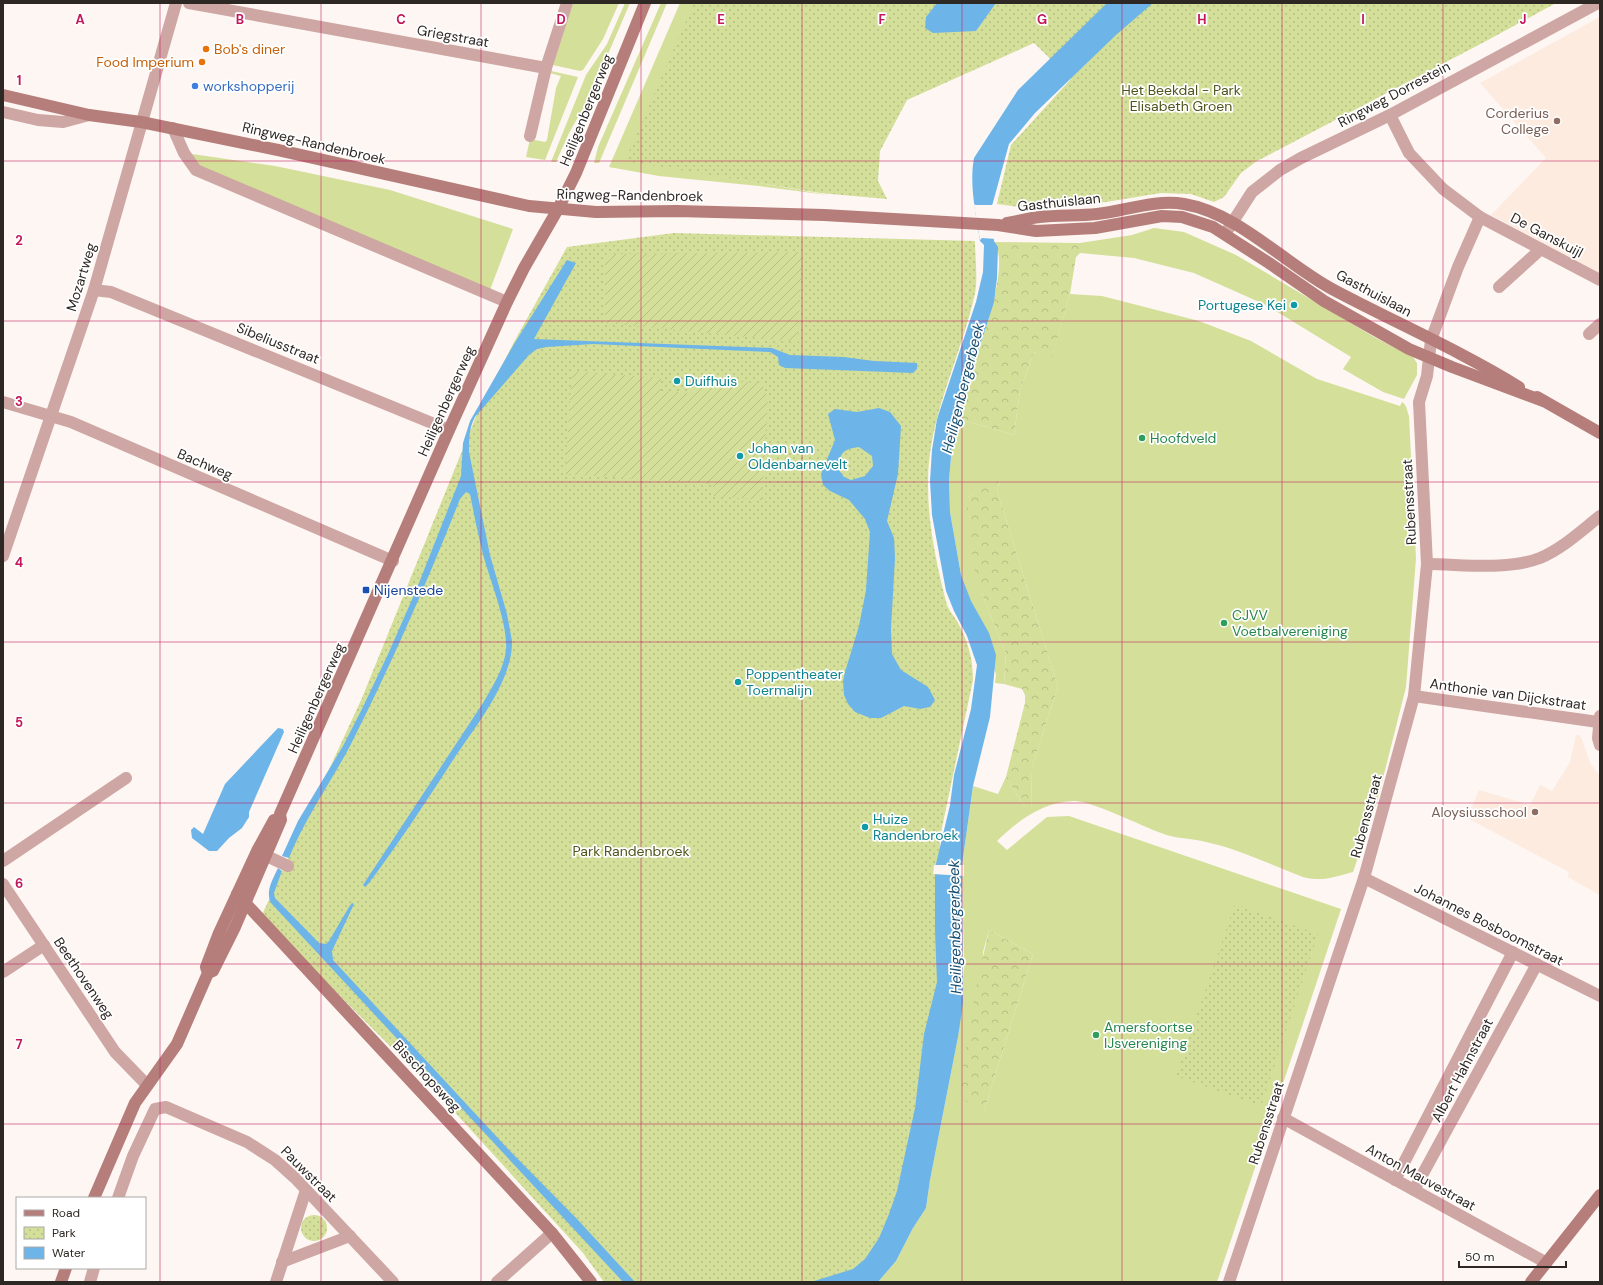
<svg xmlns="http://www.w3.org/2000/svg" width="1603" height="1285" font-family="'DM Sans',sans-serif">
<defs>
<pattern id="forest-crowns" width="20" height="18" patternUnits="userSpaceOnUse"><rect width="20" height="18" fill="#d4df99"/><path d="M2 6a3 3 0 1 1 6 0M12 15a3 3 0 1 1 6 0" fill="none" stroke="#b6bf84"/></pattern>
<pattern id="park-dots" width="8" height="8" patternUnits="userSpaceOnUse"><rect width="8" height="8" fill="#d4df99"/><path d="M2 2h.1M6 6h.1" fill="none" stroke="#b6bf84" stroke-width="1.8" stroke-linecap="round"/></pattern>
<pattern id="garden-furrows" width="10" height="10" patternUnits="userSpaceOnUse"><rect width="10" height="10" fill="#d4df99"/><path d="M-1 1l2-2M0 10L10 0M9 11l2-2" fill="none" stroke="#b6bf84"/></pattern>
</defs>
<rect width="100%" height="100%" fill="#fdf6f2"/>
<g fill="#fdebdf">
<polygon points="1600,17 1600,273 1491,215 1546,158 1480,83"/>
<polygon points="1576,735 1579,735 1582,739 1590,763 1600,776 1600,895 1568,877 1569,872 1467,818 1479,790 1530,805 1540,785 1552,791 1570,762"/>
</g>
<g fill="#d4df99" fill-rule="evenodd">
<polygon points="573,3 619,3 603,39 583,70 580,71 553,65"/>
<polygon points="625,3 630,3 590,96 569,133 556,162 551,162 586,75 607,44"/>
<polygon points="661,3 667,3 599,163 594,163 598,147"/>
<polygon points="680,3 697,3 628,160 828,195 759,186 659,176 609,167"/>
<polygon points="551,71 578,77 545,160 526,157 530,139 545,142 547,140 556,88 561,76 550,73"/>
<polygon points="192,154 275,166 390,190 513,229 490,290 194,164"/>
<polygon points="1154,228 1184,232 1236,255 1376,338 1413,357 1417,363 1417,375 1404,399 1383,392 1343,369 1351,357 1266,305 1194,273 1134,258 1080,253 1080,243 1132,235"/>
<path d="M 1070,294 L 1102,296 L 1199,321 L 1251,341 L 1317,379 L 1400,406 L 1402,402 C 1407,405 1407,411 1409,416 L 1416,558 L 1406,687 L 1378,798 L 1353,872 C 1335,877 1321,882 1303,877 C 1271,865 1239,849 1206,842 C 1191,838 1176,839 1161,833 C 1142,826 1090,800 1073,801 C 1043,802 1017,821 997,841 L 1007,850 L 1047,817 L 1069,816 L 1341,909 L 1217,1282 L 907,1281 L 878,1282 L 896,1261 L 913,1228 L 926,1208 L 930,1180 L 958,1037 L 964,966 L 962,865 L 973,786 L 998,794 L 1006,777 L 1022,803 L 1031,813 L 1032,767 L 1058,687 L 997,490 L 1000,481 L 968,497 L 982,594 L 1006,654 L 1004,684 L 995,683 L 996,674 L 961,575 L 950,512 L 949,480 L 954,423 L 956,418 L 1014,435 L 1020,390 L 1034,352 L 1052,356 ZM 989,930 L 1033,954 L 984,1111 L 983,952 Z"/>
</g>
<g fill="url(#forest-crowns)">
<path d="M 994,242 L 1080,243 L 1080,253 L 1076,257 L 1070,294 L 1052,357 L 1034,352 L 1020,390 L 1014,435 L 956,418 C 965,383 1015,270 994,242 Z"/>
<polygon points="1000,480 997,490 1058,687 1032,767 1031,814 1022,803 1006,777 1025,703 1025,695 1022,689 1004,684 1006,654 982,594 974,568 967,511 968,497"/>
<polygon points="989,930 1033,954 984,1111 958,1097 976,988"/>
</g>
<g fill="url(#park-dots)">
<polygon points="694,3 1556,3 1488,40 1257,161 1241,173 1224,197 1214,202 1191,194 1161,193 1106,202 1029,208 997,204 1011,145 1071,79 1034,43 907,100 880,151 878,181 887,199 820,193 625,161"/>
<path d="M 674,233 L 975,241 C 975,258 978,277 975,293 C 961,358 927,418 928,486 C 928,524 937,568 947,605 C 949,611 955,617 958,623 C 968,641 973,659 973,680 L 940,837 L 939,928 L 943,984 L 890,1241 L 853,1273 L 814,1282 L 604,1282 L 583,1253 L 440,1096 L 261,917 L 362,698 L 477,414 L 514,342 L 567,247 Z"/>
<polygon points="1235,904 1318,934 1261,1106 1176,1076"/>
<circle cx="314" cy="1228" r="13"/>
</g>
<g fill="url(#garden-furrows)">
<polygon points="802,252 798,342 605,323 605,254"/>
<polygon points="572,371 661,378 661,391 692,393 693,379 762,383 768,399 762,500 713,496 713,484 565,474"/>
</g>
<g fill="#6db5e9" fill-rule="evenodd">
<polygon points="937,3 996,3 976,31 933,33 925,28 926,17"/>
<path d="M 1107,3 L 1153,3 L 1116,35 L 1035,113 L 1009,144 L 992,206 L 994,241 L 998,247 L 997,278 L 994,302 L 983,337 L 961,396 L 954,423 L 949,480 L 950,512 L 961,575 L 971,601 L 989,633 L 996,655 L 990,717 L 973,786 L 962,865 L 963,1003 L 958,1037 L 930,1180 L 926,1208 L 913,1228 L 896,1261 L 878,1282 L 811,1282 L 853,1269 L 865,1259 L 879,1238 L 889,1214 L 897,1191 L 915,1108 L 924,1034 L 937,982 L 935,931 L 935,868 L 950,805 L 954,775 L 971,709 L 977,665 L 967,636 L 954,611 L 946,591 L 932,515 L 930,481 L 932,450 L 937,419 L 976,302 L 983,272 L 984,245 L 980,241 C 976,213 969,186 974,158 L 1018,90 Z"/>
<path d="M 567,260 L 576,263 L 534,339 L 772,348 L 790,355 L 844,357 L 874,361 L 917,363 L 917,369 L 913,373 L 785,368 L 779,365 L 778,357 L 770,352 L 593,344 L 547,347 L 537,349 L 529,355 L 475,417 C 469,428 469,439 469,452 L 490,555 L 507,614 L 512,641 C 513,681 475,727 453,760 C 426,802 399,843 369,883 L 365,887 L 363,885 L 483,703 C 492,687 504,669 506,650 C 508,623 490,581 483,554 C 478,535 474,514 470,494 L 466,492 L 460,499 C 427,583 391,665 350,746 C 330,784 305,818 289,858 L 282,856 L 298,821 L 343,746 L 362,709 L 389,652 L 417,588 L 461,476 L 463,443 L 470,421 L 514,344 Z"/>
<path d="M 879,408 L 890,412 L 901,426 L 898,474 L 887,521 L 894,538 L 895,558 L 891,629 L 892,654 L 901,670 L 928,687 L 935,700 L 930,707 L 920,709 L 904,706 L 881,718 L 870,718 L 855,712 L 848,704 L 844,695 L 843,681 L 845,672 L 859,626 L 866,590 L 870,532 L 865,519 L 849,500 L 830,491 L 823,485 L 821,474 L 835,440 L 828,414 L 835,409 L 857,412 ZM 859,447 L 872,456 L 873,466 L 865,476 L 851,480 L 844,477 L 839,470 C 839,454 842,449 859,447 Z"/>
<polygon points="278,728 283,729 284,732 249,812 249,817 242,828 229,838 217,851 209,851 192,838 191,830 194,827 203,834 225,784"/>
<path d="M 278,868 L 282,871 L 274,893 L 275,898 L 319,943 L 326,944 L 329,941 L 349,907 L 352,903 L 354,904 L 332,951 L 333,960 L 508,1149 L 578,1220 L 635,1282 L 623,1282 L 271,903 C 265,891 273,879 278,868 Z"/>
</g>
<g fill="#fdf6f2">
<polygon points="971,200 975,205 992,205 995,202 996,239 982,238 980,240 974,205"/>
<polygon points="934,865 964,865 964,876 933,874"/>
</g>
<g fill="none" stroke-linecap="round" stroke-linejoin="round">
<g stroke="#cea6a3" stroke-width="12">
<polyline points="189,3 546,68"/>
<polyline points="3,112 38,120 63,122 89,115"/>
<polyline points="1390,115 1409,153 1443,189 1480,217 1600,280"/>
<polyline points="173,128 184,153 196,170 507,302"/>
<polyline points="530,136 546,68 567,3"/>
<polyline points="1225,234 1252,192 1280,170 1301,158 1390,115 1598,3"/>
<polyline points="1499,287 1541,249"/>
<polyline points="94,290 111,292 449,430"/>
<polyline points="1589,334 1600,324"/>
<polyline points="3,402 71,422 393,561"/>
<polyline points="3,556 94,290 176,3"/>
<path d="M 1427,564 C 1461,564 1507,571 1540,558 C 1563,548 1581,531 1600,516"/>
<polyline points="1414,696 1598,722"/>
<polyline points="1600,716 1598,738 1600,745"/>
<polyline points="258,852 288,866"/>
<polyline points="3,861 126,778"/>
<polyline points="1364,878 1600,996"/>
<polyline points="3,884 115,1052 147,1085"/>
<polyline points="3,972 44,945"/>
<polyline points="1283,1118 1545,1262"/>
<polyline points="1395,1180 1513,952"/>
<polyline points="1414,1190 1537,964"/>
<polyline points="118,1198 133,1156 155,1109 166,1107 247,1142 275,1160 295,1178 393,1282"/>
<polyline points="282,1262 350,1236"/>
<polyline points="90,1282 94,1268"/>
<polyline points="276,1282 306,1190"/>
<polyline points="497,1282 552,1233"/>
<polyline points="1229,1282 1364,878 1414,696 1427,564 1419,402 1427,376 1431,340 1458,267 1480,217"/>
</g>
<g stroke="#b67e7a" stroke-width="12">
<polyline points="3,95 89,115 141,122 278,150 529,206 596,212 677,211 824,215 998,225 1036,231 1095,228 1162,216 1182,217 1213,227 1269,263 1324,301 1409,349 1452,367 1543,401"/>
<path d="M 1007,223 C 1018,221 1029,218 1040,217 C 1059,215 1078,216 1097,214 C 1125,211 1155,199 1184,204 C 1238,213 1284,263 1332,289 C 1394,322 1459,350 1519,387"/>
<polyline points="1537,397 1600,433"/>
<polyline points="237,894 552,1233 591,1282"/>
<polyline points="208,973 213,971 235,927 281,820 280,814 449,430 507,302 524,268 558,209 576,173 645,3"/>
<polyline points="94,1198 135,1103 177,1044 208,973 206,967 219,933 257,851 274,820"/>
<polyline points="61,1282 66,1268"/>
<polyline points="1531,1282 1600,1195"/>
</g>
</g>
<path fill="none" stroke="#c2185b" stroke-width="1" stroke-opacity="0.55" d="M 160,3 L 160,1282M 321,3 L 321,1282M 481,3 L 481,1282M 641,3 L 641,1282M 802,3 L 802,1282M 962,3 L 962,1282M 1122,3 L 1122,1282M 1282,3 L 1282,1282M 1443,3 L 1443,1282M 3,161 L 1600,161M 3,321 L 1600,321M 3,482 L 1600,482M 3,642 L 1600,642M 3,803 L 1600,803M 3,964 L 1600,964M 3,1124 L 1600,1124"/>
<g fill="#e8710a" stroke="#fff" stroke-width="1.5">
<circle cx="206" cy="49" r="4"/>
<circle cx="202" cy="62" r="4"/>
</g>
<circle fill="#3f7fe0" stroke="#fff" stroke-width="1.5" cx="195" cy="86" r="4"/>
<g fill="#8d6e63" stroke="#fff" stroke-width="1.5">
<circle cx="1557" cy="121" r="4"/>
<circle cx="1535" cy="812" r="4"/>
</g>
<g fill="#0f9aa8" stroke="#fff" stroke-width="1.5">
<circle cx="1294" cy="305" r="4"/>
<circle cx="677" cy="381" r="4"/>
<circle cx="740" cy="456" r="4"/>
<circle cx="738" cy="682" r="4"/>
<circle cx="865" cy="827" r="4"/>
</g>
<g fill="#2e9e5b" stroke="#fff" stroke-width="1.5">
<circle cx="1142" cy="438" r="4"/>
<circle cx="1224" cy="623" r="4"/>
<circle cx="1096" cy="1035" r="4"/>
</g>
<rect fill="#1a4fb4" stroke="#fff" stroke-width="1.5" x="362" y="586" width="8" height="8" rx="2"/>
<g text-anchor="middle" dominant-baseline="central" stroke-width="3.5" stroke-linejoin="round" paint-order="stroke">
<g font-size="14" fill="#2e2824" stroke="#fff">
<text transform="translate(453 36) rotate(10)">Griegstraat</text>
<text transform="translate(1394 94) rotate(-28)">Ringweg Dorrestein</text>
<text transform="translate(586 110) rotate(-68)">Heiligenbergerweg</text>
<text transform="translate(314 143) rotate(13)">Ringweg-Randenbroek</text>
<text transform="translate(630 195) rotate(1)">Ringweg-Randenbroek</text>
<text transform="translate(1059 202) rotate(-6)">Gasthuislaan</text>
<text transform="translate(1547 235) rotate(28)">De Ganskuijl</text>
<text transform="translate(81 277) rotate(-73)">Mozartweg</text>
<text transform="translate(1374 293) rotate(28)">Gasthuislaan</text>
<text transform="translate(278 343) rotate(22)">Sibeliusstraat</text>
<text transform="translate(446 401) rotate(-66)">Heiligenbergerweg</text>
<text transform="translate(205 464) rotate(23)">Bachweg</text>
<text transform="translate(1409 502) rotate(-93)">Rubensstraat</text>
<text transform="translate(1508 694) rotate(8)">Anthonie van Dijckstraat</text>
<text transform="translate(316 698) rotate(-66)">Heiligenbergerweg</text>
<text transform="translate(1366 816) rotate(-75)">Rubensstraat</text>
<text transform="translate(1489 924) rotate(27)">Johannes Bosboomstraat</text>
<text transform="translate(84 978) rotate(56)">Beethovenweg</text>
<text transform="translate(1462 1070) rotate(-62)">Albert Hahnstraat</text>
<text transform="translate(427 1076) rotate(47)">Bisschopsweg</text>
<text transform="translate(1266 1123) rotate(-72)">Rubensstraat</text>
<text transform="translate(309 1174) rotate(45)">Pauwstraat</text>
<text transform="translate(1421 1177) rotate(29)">Anton Mauvestraat</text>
</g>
<g font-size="14" fill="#c56008" stroke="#fff" text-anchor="start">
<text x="214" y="49">Bob's diner</text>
<text x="194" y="62" text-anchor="end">Food Imperium</text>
</g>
<g font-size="14" fill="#366cbe" stroke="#fff" text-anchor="start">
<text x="203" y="86">workshopperij</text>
</g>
<g font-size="14" fill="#4f551b" stroke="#fff">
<text x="1181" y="90">Het Beekdal - Park<tspan x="1181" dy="16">Elisabeth Groen</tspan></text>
<text x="631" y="851">Park Randenbroek</text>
</g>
<g font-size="14" fill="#785e54" stroke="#fff" text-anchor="end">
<text x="1549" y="113">Corderius<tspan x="1549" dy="16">College</tspan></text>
<text x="1527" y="812">Aloysiusschool</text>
</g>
<g font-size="14" fill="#0d838f" stroke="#fff" text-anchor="start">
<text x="1286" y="305" text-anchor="end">Portugese Kei</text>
<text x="685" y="381">Duifhuis</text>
<text x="748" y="448">Johan van<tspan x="748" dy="16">Oldenbarnevelt</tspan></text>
<text x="746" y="674">Poppentheater<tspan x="746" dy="16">Toermalijn</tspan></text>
<text x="873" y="819">Huize<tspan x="873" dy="16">Randenbroek</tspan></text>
</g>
<g font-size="14" fill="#27864d" stroke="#fff" text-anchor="start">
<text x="1150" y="438">Hoofdveld</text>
<text x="1232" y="615">CJVV<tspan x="1232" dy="16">Voetbalvereniging</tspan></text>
<text x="1104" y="1027">Amersfoortse<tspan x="1104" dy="16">IJsvereniging</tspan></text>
</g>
<g font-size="14" fill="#164399" stroke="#fff" text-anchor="start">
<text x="374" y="590">Nijenstede</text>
</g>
<g font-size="15" font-style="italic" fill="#184f71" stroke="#fff">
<text transform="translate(963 388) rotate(-76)">Heiligenbergerbeek</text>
<text transform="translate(955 927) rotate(-91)">Heiligenbergerbeek</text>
</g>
</g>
<g font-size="13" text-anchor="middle" font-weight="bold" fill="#c2185b" stroke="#fff" stroke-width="3.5" stroke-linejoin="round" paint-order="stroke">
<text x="80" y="24">A</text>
<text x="240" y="24">B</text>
<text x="401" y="24">C</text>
<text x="561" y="24">D</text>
<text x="721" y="24">E</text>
<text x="882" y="24">F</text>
<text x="1042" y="24">G</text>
<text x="1202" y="24">H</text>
<text x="1363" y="24">I</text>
<text x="1523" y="24">J</text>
<text x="19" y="85">1</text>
<text x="19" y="245">2</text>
<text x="19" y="406">3</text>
<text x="19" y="567">4</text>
<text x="19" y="727">5</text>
<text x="19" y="888">6</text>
<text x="19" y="1049">7</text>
</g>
<rect width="1603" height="1285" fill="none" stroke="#2e2824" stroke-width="8"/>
<rect x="16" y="1197" width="130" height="72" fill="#ffffff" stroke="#aba9a7"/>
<rect x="24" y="1210" width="20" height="6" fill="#b67e7a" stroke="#aba9a7"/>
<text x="52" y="1217" font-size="12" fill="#2e2824">Road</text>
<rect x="24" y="1227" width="20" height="12" fill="url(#park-dots)" stroke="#aba9a7"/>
<text x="52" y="1237" font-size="12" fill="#2e2824">Park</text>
<rect x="24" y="1247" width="20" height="12" fill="#6db5e9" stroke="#aba9a7"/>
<text x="52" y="1257" font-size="12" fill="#2e2824">Water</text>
<path d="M1459 1261v6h107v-6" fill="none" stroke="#2e2824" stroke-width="2"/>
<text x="1465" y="1261" font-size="12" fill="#2e2824" stroke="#ffffff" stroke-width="3" paint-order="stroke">50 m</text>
</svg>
